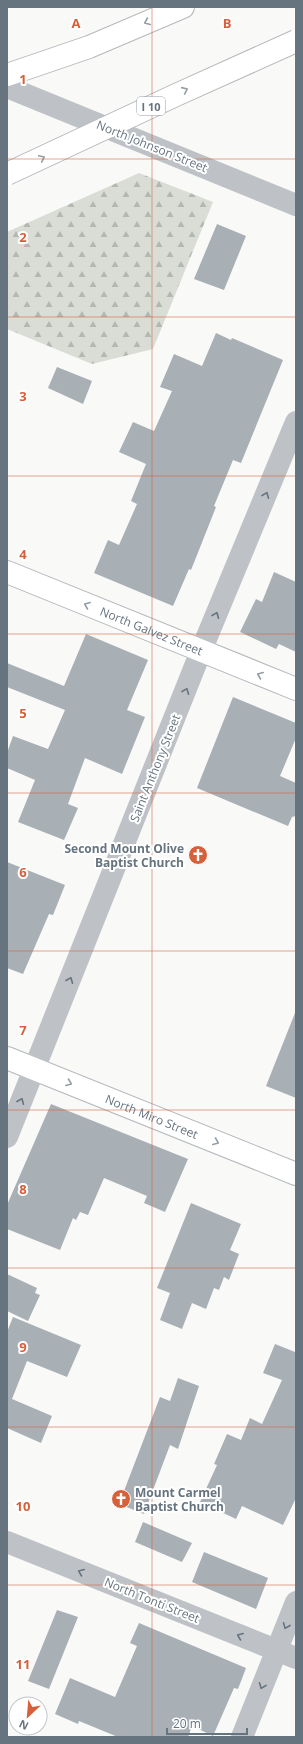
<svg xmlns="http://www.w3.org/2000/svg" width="303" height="1744" font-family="'Open Sans',sans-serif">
<defs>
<pattern id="forest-firs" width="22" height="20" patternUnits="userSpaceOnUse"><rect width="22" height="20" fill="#d9ddd6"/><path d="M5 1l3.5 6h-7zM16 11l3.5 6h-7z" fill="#b4b8b3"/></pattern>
</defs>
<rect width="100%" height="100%" fill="#f9f9f7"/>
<polygon fill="url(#forest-firs)" points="139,173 213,202 153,349 92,364 7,329 7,232"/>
<g fill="#a8b0b5">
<polygon points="217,224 246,236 224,290 194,279"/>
<polygon points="216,333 231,340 232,338 283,360 241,463 233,460 214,506 216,507 199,550 191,570 189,569 173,606 94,573 108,540 119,545 137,504 131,501 146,464 119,452 133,422 154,431 172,391 160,387 174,354 202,366"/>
<polygon points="57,367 92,381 83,404 48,388"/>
<polygon points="274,572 296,582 296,652 279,644 276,649 240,632 256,599 262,602"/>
<polygon points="86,634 148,660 127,710 145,717 122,774 85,758 68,804 78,808 64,840 18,822 35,780 7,768 7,753 13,736 48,749 65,710 7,687 7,663 64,686"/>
<polygon points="233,697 296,723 296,738 280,776 296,783 296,816 292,817 288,826 197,788"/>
<polygon points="7,862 65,885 53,915 49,914 23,974 7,968"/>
<polygon points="295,1013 296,1013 296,1098 266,1086"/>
<polygon points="51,1104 188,1159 165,1212 144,1203 147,1196 104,1178 88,1215 80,1212 76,1220 73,1218 60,1250 7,1229 7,1205"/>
<polygon points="191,1203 241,1224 230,1250 239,1254 229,1280 224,1277 219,1290 214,1288 206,1309 192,1303 182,1329 160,1320 170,1293 157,1288"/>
<polygon points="7,1274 37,1288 35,1293 40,1295 28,1321 7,1311"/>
<polygon points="13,1317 81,1345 67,1377 27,1361 12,1399 52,1416 41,1443 7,1428 7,1332"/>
<polygon points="275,1344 295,1352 296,1349 296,1498 283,1525 242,1506 236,1519 200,1502 217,1465 214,1464 227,1434 241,1440 250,1418 262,1424 282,1380 263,1373"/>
<polygon points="178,1378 199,1386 178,1449 170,1445 144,1514 119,1504 160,1397 170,1401"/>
<polygon points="143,1522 192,1543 182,1562 135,1542"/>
<polygon points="204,1552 268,1578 256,1609 192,1582"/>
<polygon points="57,1610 78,1617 49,1689 28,1681"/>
<polygon points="139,1623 246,1668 238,1689 234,1688 213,1736 192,1726 188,1737 118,1737 79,1721 78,1724 55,1714 70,1678 115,1697 137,1646 130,1643"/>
</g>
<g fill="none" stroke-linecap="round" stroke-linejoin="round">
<defs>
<g id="secondary">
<path id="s1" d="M 7,572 L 296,689"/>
<path id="s2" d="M 7,1058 L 296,1174"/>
</g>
<polyline id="highway" points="7,75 89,47 183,7"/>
</defs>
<use href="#secondary" stroke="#b3b8bd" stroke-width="24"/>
<use href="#highway" stroke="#b4b8bb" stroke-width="24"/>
<g stroke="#bec2c6" stroke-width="22">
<polyline points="7,87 296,205"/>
<polyline points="7,1137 201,651 296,422"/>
<polyline points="7,1542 296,1658"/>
<polyline points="242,1737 296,1602"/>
</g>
<use href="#secondary" stroke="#fff" stroke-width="22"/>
<use href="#highway" stroke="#fff" stroke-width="22"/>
<defs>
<polyline id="highway-bridge" points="7,174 176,95 296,41"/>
</defs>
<use href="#highway-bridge" stroke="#b4b8bb" stroke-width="24" stroke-linecap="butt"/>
<use href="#highway-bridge" stroke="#fff" stroke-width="22"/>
</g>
<defs><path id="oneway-chevron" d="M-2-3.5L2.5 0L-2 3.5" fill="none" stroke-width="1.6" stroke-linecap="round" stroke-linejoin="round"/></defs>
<g stroke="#949ea5">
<use href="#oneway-chevron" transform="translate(147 22) rotate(157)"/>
<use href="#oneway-chevron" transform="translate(185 90) rotate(-24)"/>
<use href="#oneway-chevron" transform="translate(42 158) rotate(-25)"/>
<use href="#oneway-chevron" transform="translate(87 605) rotate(-158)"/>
<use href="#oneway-chevron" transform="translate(260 675) rotate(-158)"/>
<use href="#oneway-chevron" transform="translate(69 1083) rotate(22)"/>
<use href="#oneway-chevron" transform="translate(216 1142) rotate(22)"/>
</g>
<g stroke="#66747f">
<use href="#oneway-chevron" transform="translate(266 495) rotate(-68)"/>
<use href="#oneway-chevron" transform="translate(216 615) rotate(-68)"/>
<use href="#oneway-chevron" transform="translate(186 691) rotate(-68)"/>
<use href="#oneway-chevron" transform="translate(70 980) rotate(-68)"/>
<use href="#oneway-chevron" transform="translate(21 1101) rotate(-68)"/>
<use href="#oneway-chevron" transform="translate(81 1572) rotate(-158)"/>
<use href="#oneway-chevron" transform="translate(286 1626) rotate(112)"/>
<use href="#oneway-chevron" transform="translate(240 1636) rotate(-158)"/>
<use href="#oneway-chevron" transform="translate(262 1686) rotate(112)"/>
</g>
<path fill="none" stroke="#d66039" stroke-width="1" stroke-opacity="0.55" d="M 152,7 L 152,1737M 7,159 L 296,159M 7,317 L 296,317M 7,476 L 296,476M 7,634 L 296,634M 7,793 L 296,793M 7,951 L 296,951M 7,1110 L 296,1110M 7,1268 L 296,1268M 7,1427 L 296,1427M 7,1585 L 296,1585"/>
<defs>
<symbol id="church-disc" viewBox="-11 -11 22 22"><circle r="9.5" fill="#d66039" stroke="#fff"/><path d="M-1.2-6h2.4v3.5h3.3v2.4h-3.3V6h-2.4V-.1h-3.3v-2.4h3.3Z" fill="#fff"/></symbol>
</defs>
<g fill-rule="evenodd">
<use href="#church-disc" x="187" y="844" width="22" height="22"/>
<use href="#church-disc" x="110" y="1488" width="22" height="22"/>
</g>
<g text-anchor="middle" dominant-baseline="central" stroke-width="4" stroke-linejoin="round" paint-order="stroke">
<rect fill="#fff" stroke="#949ea5" stroke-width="1" x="137" y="97" width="28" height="18" rx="3"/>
<g font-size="11" font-weight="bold" fill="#66747f">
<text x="151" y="106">I 10</text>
</g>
<g font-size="12" fill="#66747f" stroke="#fff">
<text transform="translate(152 146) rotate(22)">North Johnson Street</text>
<text stroke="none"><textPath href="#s1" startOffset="156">North Galvez Street</textPath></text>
<text transform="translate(155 768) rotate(-68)">Saint Anthony Street</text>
<text stroke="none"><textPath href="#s2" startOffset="156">North Miro Street</textPath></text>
<text transform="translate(152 1600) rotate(22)">North Tonti Street</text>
</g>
<g font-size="12" font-weight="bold" fill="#66747f" stroke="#fff" text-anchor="end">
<text x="184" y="848">Second Mount Olive<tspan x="184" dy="14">Baptist Church</tspan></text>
<text x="135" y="1492" text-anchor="start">Mount Carmel<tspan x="135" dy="14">Baptist Church</tspan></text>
</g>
</g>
<g font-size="13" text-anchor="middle" font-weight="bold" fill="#d66039" stroke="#fff" stroke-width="4" stroke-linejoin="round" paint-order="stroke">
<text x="76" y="28">A</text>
<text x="227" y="28">B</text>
<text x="23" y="84">1</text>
<text x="23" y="242">2</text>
<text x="23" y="401">3</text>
<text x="23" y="559">4</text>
<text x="23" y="718">5</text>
<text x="23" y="877">6</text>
<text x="23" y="1035">7</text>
<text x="23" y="1194">8</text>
<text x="23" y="1352">9</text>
<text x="23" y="1511">10</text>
<text x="23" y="1669">11</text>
</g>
<rect width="303" height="1744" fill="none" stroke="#66747f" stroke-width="16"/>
<g transform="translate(28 1716) rotate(206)"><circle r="19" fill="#ffffff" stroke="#c2c7cc"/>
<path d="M0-3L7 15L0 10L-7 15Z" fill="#d66039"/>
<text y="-6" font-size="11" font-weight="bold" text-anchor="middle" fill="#66747f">N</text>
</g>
<path d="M167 1728v6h80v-6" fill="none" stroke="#66747f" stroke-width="2"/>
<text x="173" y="1728" font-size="12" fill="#66747f" stroke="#ffffff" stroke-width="3" paint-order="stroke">20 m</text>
</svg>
